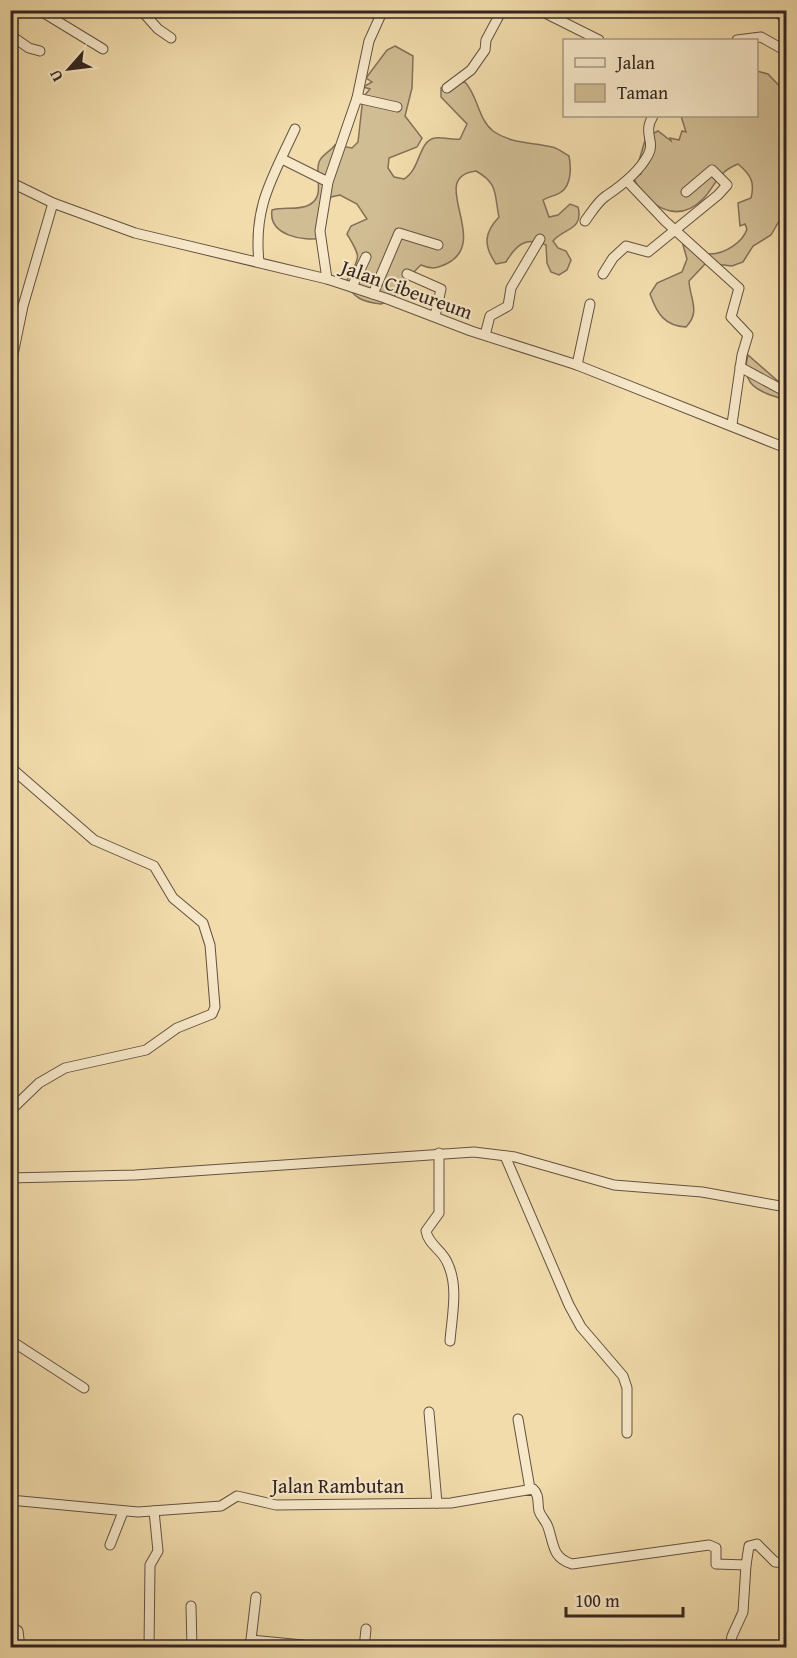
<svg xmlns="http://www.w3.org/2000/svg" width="797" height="1658" font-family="'Gentium Book Plus',serif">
<rect width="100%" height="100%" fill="#f2dcac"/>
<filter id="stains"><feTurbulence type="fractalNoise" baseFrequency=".00333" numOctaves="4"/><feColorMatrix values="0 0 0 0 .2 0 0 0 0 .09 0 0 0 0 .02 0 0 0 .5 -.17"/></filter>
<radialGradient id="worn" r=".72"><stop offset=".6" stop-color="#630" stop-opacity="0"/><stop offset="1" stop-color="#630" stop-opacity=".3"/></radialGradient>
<g fill="#d1bd94" stroke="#82705a" stroke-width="1.5">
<path d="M 731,11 L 786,11 L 786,29 C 773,3 752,22 731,11 Z"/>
<path d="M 395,46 L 413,56 L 412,88 L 405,116 L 422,138 L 417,147 L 389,158 L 388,168 L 394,177 L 404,179 C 421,169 418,141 435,138 C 443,137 452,140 460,139 L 467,124 L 441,97 L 441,88 L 448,83 L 465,82 C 478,96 478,119 493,131 C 511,144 532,142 552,147 C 558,148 563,153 569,156 C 571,166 572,185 561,192 C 556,196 549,196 543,200 L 549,217 L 558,215 L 570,204 L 578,207 C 584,230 564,228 553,241 L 558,248 L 566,251 L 571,260 L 567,270 L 559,275 L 551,272 L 547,263 L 546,245 C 526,236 516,245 506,262 L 496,264 C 483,245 484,233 499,217 C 494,194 499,184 476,171 C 426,177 491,240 448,263 C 438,268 432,270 421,265 C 405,279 401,296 381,304 C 364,302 350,298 347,280 C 361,255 361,258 347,234 L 351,226 L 367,219 L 357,204 L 340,195 L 331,197 L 327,206 L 323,238 C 303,242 268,235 272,210 C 283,206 298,211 309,205 C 326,196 314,177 319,162 C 322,154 330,152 335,145 L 352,148 L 358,142 L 363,97 L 370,89 L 363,87 L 372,82 L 366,78 L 387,50 Z"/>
<path d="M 757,71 L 768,74 L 786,93 L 786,209 L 771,235 L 753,246 L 743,262 L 732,266 L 706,263 L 689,281 C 690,300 701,311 686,327 C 665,326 657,314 650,294 L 657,283 L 682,272 L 687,259 L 683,245 C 692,248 702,253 710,254 C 725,254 743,242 747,229 L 745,224 L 740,226 L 738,203 L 751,198 C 755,182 751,175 738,164 C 716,173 717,184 703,199 C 676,226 647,205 633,177 L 641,174 L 638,164 L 646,137 L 658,131 L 671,141 L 670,138 L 679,140 L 682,131 L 686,132 L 681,116 L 756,116 Z"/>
<path d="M 748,355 L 786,388 L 786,400 C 760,392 739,386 748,355 Z"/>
</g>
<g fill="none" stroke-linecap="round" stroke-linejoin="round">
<defs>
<g id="minor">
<polyline points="39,10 103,49"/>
<polyline points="141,10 158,29 171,38"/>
<polyline points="539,10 599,40"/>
<polyline points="10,35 29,48 40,51"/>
<polyline points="737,40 761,37 786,51"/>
<polyline points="447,88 471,70 485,50 486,40 502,10"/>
<polyline points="357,98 397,107"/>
<polyline points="282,159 328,182"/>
<polyline points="627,181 665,221 739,288 731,317 748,335 742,355 732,424"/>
<polyline points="10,182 53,203 135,233 327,279 385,298 471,331 577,365 786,448"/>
<path d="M 585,221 C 591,213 598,201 606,196 C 621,186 639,172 648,155 C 656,141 642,134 653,116"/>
<path d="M 259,262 C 253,206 273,177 295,129"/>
<polyline points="407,274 441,289 435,316"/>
<polyline points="603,274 613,258 626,246 648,252 718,195 727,185 712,170 686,192"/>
<polyline points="327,279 320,231 328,182 357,98 369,41 383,10"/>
<polyline points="352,287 366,257"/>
<polyline points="373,294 399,233 438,245"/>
<polyline points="485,335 490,316 508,306 511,288 540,239"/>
<polyline points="577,365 590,304"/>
<polyline points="740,367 786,392"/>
<polyline points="10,369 23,306 53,203"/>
<polyline points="10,767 94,840 154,866 173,898 203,923 210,945 215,1007 212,1014 177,1028 146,1050 65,1068 39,1083 10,1111"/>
<polyline points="10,788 15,771"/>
<path d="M 439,1153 L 439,1213 L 426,1231 C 428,1244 442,1250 447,1262 C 459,1286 452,1315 450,1341"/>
<polyline points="505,1156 569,1305 581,1327 623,1376 627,1388 627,1433"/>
<polyline points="10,1178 135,1175 474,1152 515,1157 614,1185 702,1192 786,1207"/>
<polyline points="10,1340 84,1388"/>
<polyline points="429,1412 437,1503"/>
<polyline points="518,1419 530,1489"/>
<path d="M 10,1500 L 138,1512 L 221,1506 L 237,1496 L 276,1505 L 451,1503 L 533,1489 C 540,1495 537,1503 539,1511 C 541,1517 546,1521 548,1527 C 554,1544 552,1558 572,1564 L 709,1545 L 716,1548 L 716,1564 L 746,1565 L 749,1546 L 757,1544 L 775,1562 L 786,1563"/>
<polyline points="110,1545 123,1512"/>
<polyline points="191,1606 192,1648"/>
<polyline points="10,1625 18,1631 20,1648"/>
<polyline points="251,1640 303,1645"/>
<polyline points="149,1648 150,1565 158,1551 154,1511"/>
<polyline points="250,1648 256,1597"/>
<polyline points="364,1648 366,1629"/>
<polyline points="730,1648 732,1636 743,1612 746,1565"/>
</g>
</defs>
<use href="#minor" stroke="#625242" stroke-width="11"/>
<use href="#minor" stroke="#f7e8c9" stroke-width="9"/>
</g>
<g text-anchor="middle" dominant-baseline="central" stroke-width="4.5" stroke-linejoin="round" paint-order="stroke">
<g font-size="20" fill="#32241f" stroke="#f7e8c9">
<text transform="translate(407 289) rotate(20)">Jalan Cibeureum</text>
<text x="338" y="1485">Jalan Rambutan</text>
</g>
</g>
<rect width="797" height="1658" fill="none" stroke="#f2dcac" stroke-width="36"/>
<rect x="12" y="12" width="773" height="1634" fill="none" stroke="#32241f" stroke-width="3"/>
<rect x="18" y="18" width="761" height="1622" fill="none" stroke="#32241f" stroke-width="1.5"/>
<rect x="563" y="39" width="195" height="78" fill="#f7e8c9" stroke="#a89a85" stroke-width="1.5"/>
<rect x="575" y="58" width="30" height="9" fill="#f7e8c9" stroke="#a89a85" stroke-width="1.5"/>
<text x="617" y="69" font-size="18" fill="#32241f">Jalan</text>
<rect x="575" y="84" width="30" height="18" fill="#d1bd94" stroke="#a89a85" stroke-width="1.5"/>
<text x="617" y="99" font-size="18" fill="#32241f">Taman</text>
<g transform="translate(69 69) rotate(242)" stroke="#f7e8c9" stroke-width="4.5" paint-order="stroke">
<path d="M0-4.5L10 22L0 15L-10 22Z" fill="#32241f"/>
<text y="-9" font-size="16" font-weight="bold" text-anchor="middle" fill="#32241f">U</text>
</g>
<path d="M566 1607v9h117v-9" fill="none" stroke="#32241f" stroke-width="3"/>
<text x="575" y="1607" font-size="18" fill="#32241f" stroke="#f7e8c9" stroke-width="4.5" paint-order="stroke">100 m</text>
<rect width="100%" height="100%" filter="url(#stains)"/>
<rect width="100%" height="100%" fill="url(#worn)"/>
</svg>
